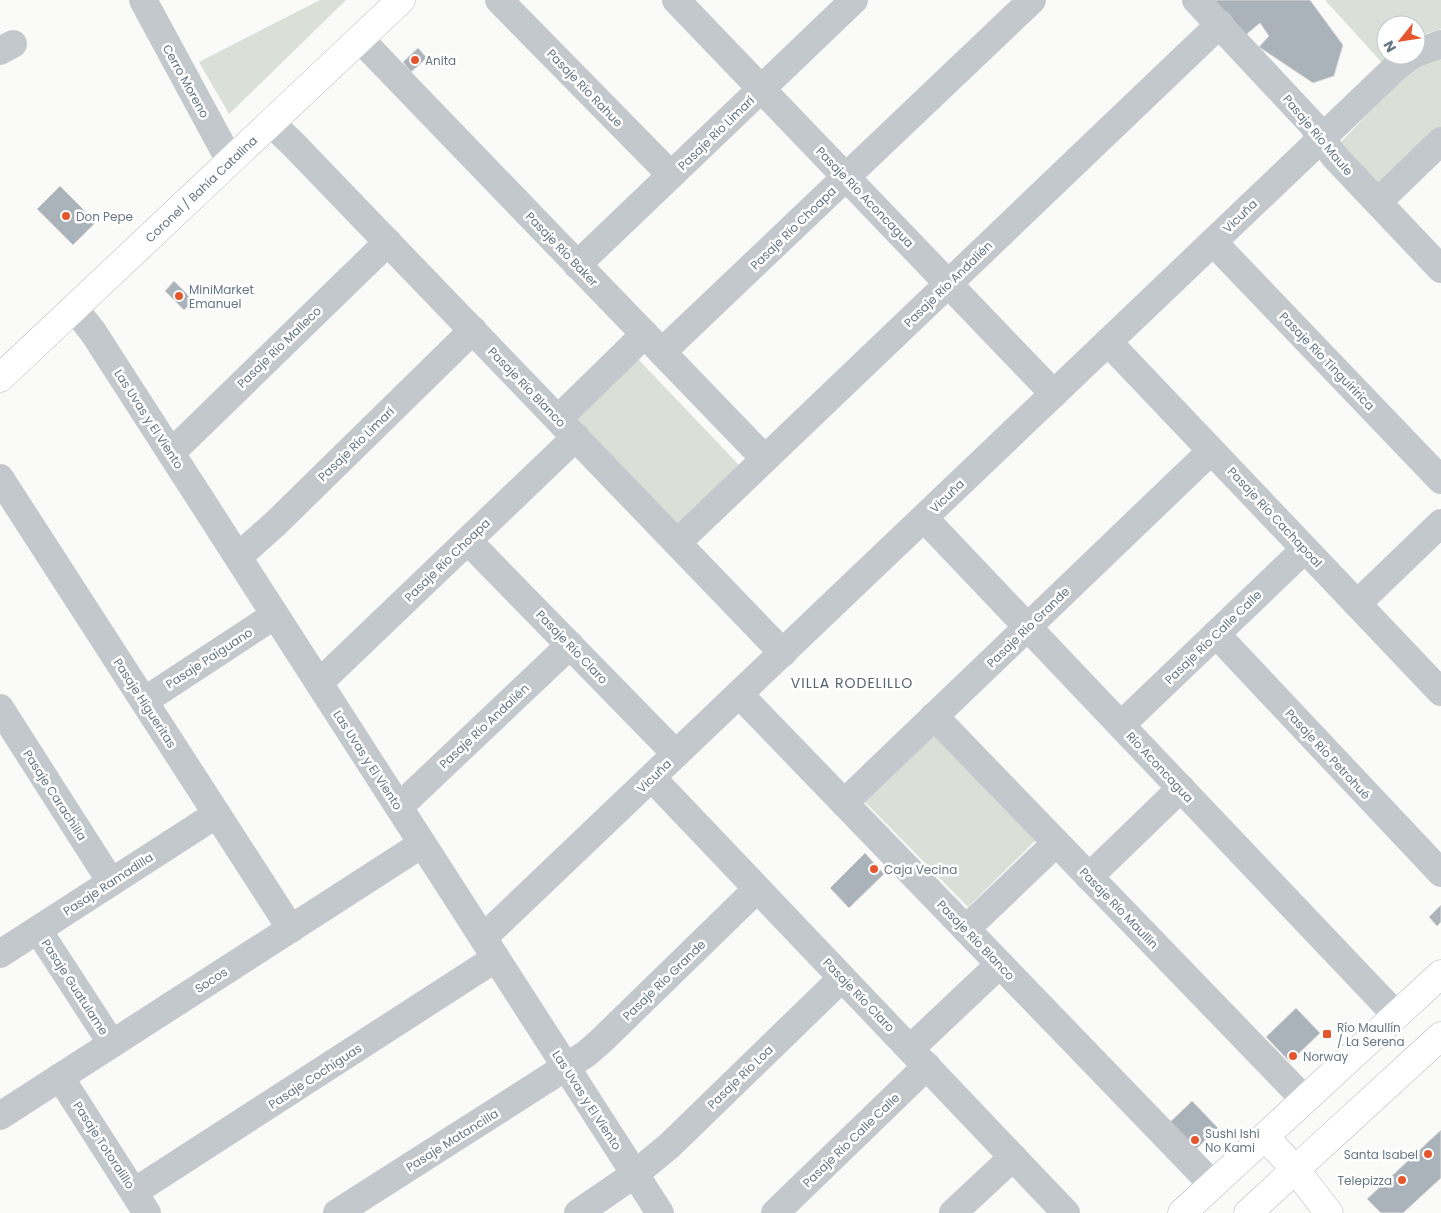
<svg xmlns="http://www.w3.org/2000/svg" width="1441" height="1213" font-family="Poppins,sans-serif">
<rect width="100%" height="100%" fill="#fafaf8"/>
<g fill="#dadfd7">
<polygon points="320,0 346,0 229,114 199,62"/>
<polygon points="1325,0 1441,0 1441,29 1416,37 1416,25 1386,25 1386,55 1396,55 1386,67"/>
<polygon points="1441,55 1441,129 1384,185 1373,185 1342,154 1341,142 1411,68"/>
<polygon points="637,358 739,465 675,527 572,423"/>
<polygon points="934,734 1037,839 968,907 865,802"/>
</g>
<g fill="#aab3b9" stroke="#dcdcda">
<polygon points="1209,0 1310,0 1343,45 1334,76 1313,83 1259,47 1269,36 1260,23 1242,38"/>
<polygon points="418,48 427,58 411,72 403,62"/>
<polygon points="60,186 96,222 73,245 37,209"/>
<polygon points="174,281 194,301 184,310 165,291"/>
<polygon points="865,853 884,874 849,908 830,888"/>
<polygon points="1441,905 1441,922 1437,926 1429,917"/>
<polygon points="1296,1008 1320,1033 1290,1062 1266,1037"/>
<polygon points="1192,1101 1218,1128 1191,1154 1165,1127"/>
<polygon points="1441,1130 1441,1178 1403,1213 1381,1213 1367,1199"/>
</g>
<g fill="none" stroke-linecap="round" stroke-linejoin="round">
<defs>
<g id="secondary">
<path id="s1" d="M 0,378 L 401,0"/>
<polyline points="1265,1137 1295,1169 1329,1213"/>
<polyline points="1182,1213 1441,974"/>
<polyline points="1248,1213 1441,1036"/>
</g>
</defs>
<use href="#secondary" stroke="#b3babf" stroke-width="29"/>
<g stroke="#c3c8cc" stroke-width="28">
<polyline points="143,0 230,161"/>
<polyline points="499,0 671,175"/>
<polyline points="676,0 1054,394"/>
<polyline points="1196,0 1312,124 1334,156 1441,269"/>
<polyline points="360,39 765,459"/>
<polyline points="0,51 13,44"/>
<polyline points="1416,53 1441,44"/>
<polyline points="271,123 293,144 783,653"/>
<polyline points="1378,202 1441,141"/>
<polyline points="1213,242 1441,480"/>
<polyline points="577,265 854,0"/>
<polyline points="74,308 93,332 660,1213"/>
<polyline points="1108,342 1441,692"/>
<polyline points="662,352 1032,0"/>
<polyline points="558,419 645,334"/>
<polyline points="171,453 388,242"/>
<polyline points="0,478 291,929"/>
<polyline points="924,518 1396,1015"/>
<polyline points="468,541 676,754"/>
<polyline points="677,543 1220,24"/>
<polyline points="238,557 276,523 473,330"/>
<polyline points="1357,604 1441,523"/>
<polyline points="1216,634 1441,873"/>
<polyline points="319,683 576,437"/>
<polyline points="739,694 1213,1185"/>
<polyline points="144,701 275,615"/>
<polyline points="0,708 111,882"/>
<polyline points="934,716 1305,1100"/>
<polyline points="1121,725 1305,549"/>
<polyline points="652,778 1066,1213"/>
<polyline points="844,803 1211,451"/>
<polyline points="399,807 570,645"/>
<polyline points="1089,877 1181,788"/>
<polyline points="966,929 1056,843"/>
<polyline points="38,930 112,1044"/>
<polyline points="483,938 1322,138 1395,68 1412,55"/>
<polyline points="0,954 217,814"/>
<polyline points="910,1049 1000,964"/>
<polyline points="60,1077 147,1213"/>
<polyline points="0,1116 422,844"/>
<polyline points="134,1192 496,958"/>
<polyline points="337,1213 586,1054 602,1040 757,889"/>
<polyline points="578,1213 635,1174 669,1146 842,978"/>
<polyline points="775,1213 927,1066"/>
<polyline points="953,1213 1013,1157"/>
</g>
<use href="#secondary" stroke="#fff" stroke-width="28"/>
</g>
<g fill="#e4572e" stroke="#fff" stroke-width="2">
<circle cx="415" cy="60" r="5"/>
<circle cx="66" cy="216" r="5"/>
<circle cx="179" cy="296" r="5"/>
<circle cx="874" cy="869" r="5"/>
<rect x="1322" y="1029" width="10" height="10" rx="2.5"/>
<circle cx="1293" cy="1056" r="5"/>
<circle cx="1195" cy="1140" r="5"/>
<circle cx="1428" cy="1154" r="5"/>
<circle cx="1402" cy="1180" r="5"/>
</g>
<g text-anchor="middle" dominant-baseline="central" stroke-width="5" stroke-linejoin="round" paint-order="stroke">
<g font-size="12" fill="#657683" stroke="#fff" text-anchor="start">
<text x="425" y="60">Anita</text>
<text x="76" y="216">Don Pepe</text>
<text x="189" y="289">MiniMarket<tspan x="189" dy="14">Emanuel</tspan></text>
<text x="884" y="869">Caja Vecina</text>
<text x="1337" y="1027">Río Maullín<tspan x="1337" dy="14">/ La Serena</tspan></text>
<text x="1303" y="1056">Norway</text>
<text x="1205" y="1133">Sushi Ishi<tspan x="1205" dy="14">No Kami</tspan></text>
<text x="1418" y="1154" text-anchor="end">Santa Isabel</text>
<text x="1392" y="1180" text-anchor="end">Telepizza</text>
</g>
<g font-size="12" fill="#657683" stroke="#fff">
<text transform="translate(186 81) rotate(61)">Cerro Moreno</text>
<text transform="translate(585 88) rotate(46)">Pasaje Río Rahue</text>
<text transform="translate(716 133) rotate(-44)">Pasaje Río Limarí</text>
<text transform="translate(1318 135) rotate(50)">Pasaje Río Maule</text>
<text stroke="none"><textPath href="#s1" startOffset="276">Coronel / Bahía Catalina</textPath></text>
<text transform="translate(865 197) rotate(46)">Pasaje Río Aconcagua</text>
<text transform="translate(1240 216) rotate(-44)">Vicuña</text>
<text transform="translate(793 228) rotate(-44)">Pasaje Río Choapa</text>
<text transform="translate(562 249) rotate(46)">Pasaje Río Baker</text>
<text transform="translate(948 284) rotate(-44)">Pasaje Río Andalién</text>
<text transform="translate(279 347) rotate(-44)">Pasaje Río Malleco</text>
<text transform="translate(1327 361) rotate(46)">Pasaje Río Tinguiririca</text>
<text transform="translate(527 387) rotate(46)">Pasaje Río Blanco</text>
<text transform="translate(149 419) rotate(57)">Las Uvas y El Viento</text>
<text transform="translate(356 444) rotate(-44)">Pasaje Río Limarí</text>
<text transform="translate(947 496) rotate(-44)">Vicuña</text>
<text transform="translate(1275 517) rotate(47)">Pasaje Río Cachapoal</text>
<text transform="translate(447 560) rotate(-44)">Pasaje Río Choapa</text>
<text transform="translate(1028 627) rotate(-44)">Pasaje Río Grande</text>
<text transform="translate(1213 637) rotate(-44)">Pasaje Río Calle Calle</text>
<text transform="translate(572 647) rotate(46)">Pasaje Río Claro</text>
<text transform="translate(209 658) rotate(-33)">Pasaje Paiguano</text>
<text transform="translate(145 703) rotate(57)">Pasaje Higueritas</text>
<text transform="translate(484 726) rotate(-43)">Pasaje Río Andalién</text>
<text transform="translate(1328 754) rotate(47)">Pasaje Río Petrohué</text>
<text transform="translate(368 760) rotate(57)">Las Uvas y El Viento</text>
<text transform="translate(1160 767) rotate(47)">Río Aconcagua</text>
<text transform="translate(654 776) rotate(-44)">Vicuña</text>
<text transform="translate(55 795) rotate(57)">Pasaje Carachilla</text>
<text transform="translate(108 884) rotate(-33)">Pasaje Ramadilla</text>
<text transform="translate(1119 908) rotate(46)">Pasaje Río Maullín</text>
<text transform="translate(976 940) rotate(46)">Pasaje Río Blanco</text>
<text transform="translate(211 980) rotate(-33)">Socos</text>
<text transform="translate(664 980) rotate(-44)">Pasaje Río Grande</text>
<text transform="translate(75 987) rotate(57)">Pasaje Guatulame</text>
<text transform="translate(859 995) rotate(46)">Pasaje Río Claro</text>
<text transform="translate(315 1076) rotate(-33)">Pasaje Cochiguas</text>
<text transform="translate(740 1077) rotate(-44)">Pasaje Río Loa</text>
<text transform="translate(587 1100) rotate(57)">Las Uvas y El Viento</text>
<text transform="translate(452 1140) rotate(-32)">Pasaje Matancilla</text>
<text transform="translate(851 1140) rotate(-44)">Pasaje Río Calle Calle</text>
<text transform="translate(104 1145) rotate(57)">Pasaje Totoralillo</text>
</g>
<g font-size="14" letter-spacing="1" fill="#57646e" stroke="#fff">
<text x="852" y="683">VILLA RODELILLO</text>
</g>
</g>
<g transform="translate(1401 40) rotate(240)"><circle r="24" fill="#ffffff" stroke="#c1c8cd"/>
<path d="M0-4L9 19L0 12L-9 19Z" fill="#e4572e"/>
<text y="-8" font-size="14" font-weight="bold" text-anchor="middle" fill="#657683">N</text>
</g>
</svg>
